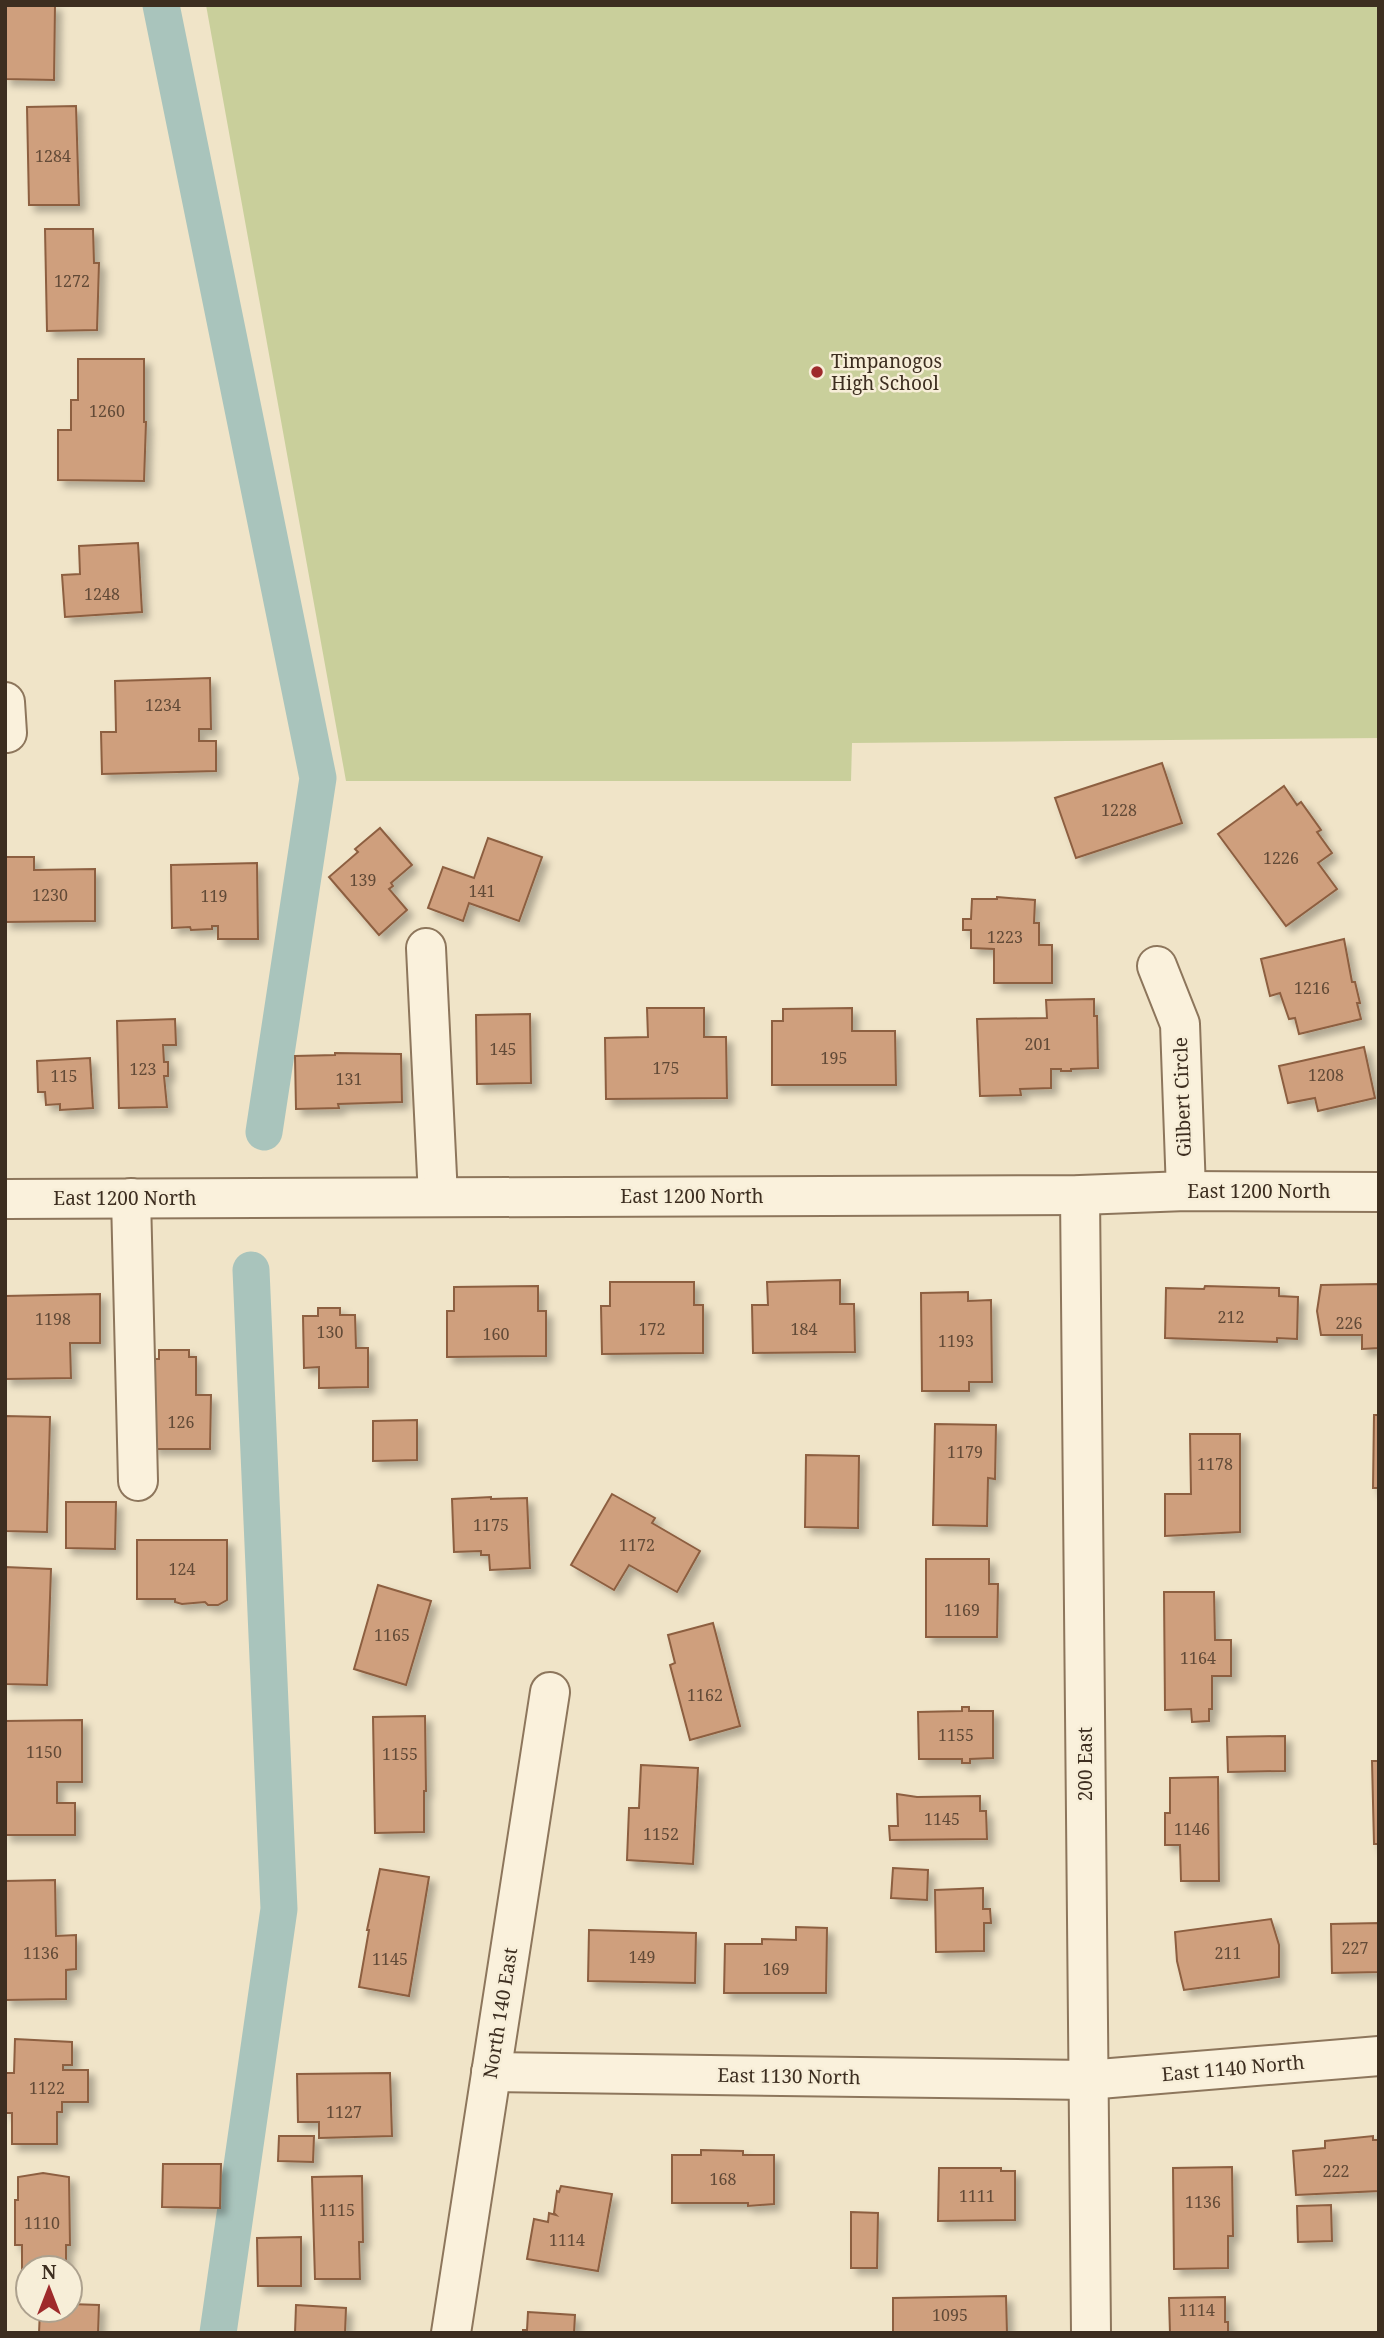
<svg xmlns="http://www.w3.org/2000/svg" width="1384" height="2338" font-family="'Noto Serif',serif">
<defs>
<filter id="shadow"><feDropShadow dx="6" dy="6" stdDeviation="3.5" flood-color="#0004"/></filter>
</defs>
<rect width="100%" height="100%" fill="#f0e4c8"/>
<polygon fill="#c9cf9b" points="206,5 1379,5 1379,738 852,743 851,781 346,781"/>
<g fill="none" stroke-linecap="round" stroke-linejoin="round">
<g stroke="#a9c4bc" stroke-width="37">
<polyline points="161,5 318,778 264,1132"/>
<polyline points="218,2333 279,1909 251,1270"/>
</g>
</g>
<g fill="#cf9f7d" stroke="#8d5f41" stroke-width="2" filter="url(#shadow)">
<polygon points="5,5 55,5 54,80 5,79"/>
<polygon points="76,106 79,205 29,205 27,107"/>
<polygon points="45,229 93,229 94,263 99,263 97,330 47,331"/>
<polygon points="78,359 144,359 144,422 146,422 144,481 58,480 58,430 71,430 71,400 78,400"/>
<polygon points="138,543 142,612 65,617 62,575 80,574 79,546"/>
<polygon points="210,678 211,729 199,729 199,741 216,741 216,771 102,774 101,732 116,732 115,681"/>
<polygon points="1162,763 1182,823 1076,858 1055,798"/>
<polygon points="1284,786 1297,805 1301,802 1321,830 1317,832 1332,853 1318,863 1337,889 1286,926 1218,834"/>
<polygon points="380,828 412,865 391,883 393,886 389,889 407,910 379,935 329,877 358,852 355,849"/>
<polygon points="488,838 542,857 519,921 469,903 463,921 428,908 443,867 474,878"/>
<polygon points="5,857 34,857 34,870 95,869 95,921 5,922"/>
<polygon points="257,863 258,939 218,939 218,926 212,926 212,929 191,930 190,927 172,928 171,865"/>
<polygon points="997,897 1035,900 1034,923 1039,923 1039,945 1052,945 1052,983 994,983 994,949 971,948 971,930 963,930 963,919 971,919 972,899 997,899"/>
<polygon points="1344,939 1352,982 1355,982 1360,1003 1357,1003 1361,1019 1299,1034 1295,1018 1289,1019 1280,993 1270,996 1261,959"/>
<polygon points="1094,999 1094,1016 1097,1016 1098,1068 1071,1069 1071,1071 1061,1071 1061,1069 1051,1069 1051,1088 1020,1089 1021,1095 980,1096 977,1019 1047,1018 1046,1000"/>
<polygon points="647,1008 704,1008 704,1037 726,1037 727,1098 606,1099 605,1038 648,1037"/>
<polygon points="852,1008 852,1031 895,1031 896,1085 772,1085 772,1021 783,1021 783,1009"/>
<polygon points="530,1014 531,1083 477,1084 476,1015"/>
<polygon points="175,1019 176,1045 163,1045 164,1062 168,1062 168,1076 164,1076 167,1107 119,1108 117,1021"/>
<polygon points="1364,1047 1375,1098 1318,1111 1315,1098 1288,1103 1279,1066"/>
<polygon points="335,1053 401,1054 402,1102 338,1104 339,1108 296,1109 295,1056 335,1055"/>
<polygon points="90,1058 93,1108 60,1110 60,1104 46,1105 45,1092 38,1092 37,1061"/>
<polygon points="840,1280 840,1304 854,1304 855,1352 753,1353 752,1305 768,1305 767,1282"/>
<polygon points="610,1282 694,1282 694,1305 703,1305 703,1353 602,1354 601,1306 610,1306"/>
<polygon points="1379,1284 1379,1348 1362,1349 1362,1335 1321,1335 1317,1311 1321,1285"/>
<polygon points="538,1286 538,1311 546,1311 546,1356 447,1357 447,1311 454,1311 454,1287"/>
<polygon points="1205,1286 1279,1288 1279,1296 1298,1297 1297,1339 1277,1338 1277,1342 1165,1338 1166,1288 1204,1289"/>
<polygon points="968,1292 968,1301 991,1300 992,1382 969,1382 969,1391 922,1391 921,1293"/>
<polygon points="100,1294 100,1343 70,1343 71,1378 5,1379 5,1296"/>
<polygon points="318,1308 340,1308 340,1315 355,1315 356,1348 368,1348 368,1387 319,1388 319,1367 304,1368 303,1316 318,1316"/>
<polygon points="159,1350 189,1350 189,1357 196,1357 196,1395 211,1395 210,1449 152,1449 153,1359 159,1359"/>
<polygon points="1374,1415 1379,1415 1379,1488 1373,1488"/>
<polygon points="5,1416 50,1417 47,1532 5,1531"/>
<polygon points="417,1420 417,1460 373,1461 373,1421"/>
<polygon points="935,1424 996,1425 995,1479 988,1478 987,1526 933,1525"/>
<polygon points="1190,1434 1240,1434 1240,1532 1165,1536 1165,1494 1191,1494"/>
<polygon points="806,1455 859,1456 858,1528 805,1527"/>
<polygon points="612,1494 655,1518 652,1523 700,1551 677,1592 629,1565 614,1590 571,1565"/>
<polygon points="491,1497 491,1499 527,1498 530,1568 490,1570 489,1555 481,1555 481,1551 454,1552 452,1499"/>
<polygon points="66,1502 116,1502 115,1549 66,1548"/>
<polygon points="137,1540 227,1540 227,1600 218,1605 208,1605 205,1602 182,1604 175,1602 175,1599 137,1599"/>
<polygon points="926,1559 989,1559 989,1584 998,1584 997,1637 926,1637"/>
<polygon points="5,1567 51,1569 47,1685 5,1684"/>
<polygon points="378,1585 431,1601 406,1685 354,1669"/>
<polygon points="1164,1592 1214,1592 1215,1640 1231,1640 1231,1676 1212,1676 1212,1709 1209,1709 1209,1721 1192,1722 1191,1709 1165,1710"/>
<polygon points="713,1623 740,1726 690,1740 670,1665 675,1663 668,1635"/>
<polygon points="962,1707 969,1707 969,1711 993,1711 993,1758 970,1759 970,1763 962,1763 962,1759 919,1759 918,1712 962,1711"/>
<polygon points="425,1716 426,1791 424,1791 424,1832 375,1833 373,1717"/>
<polygon points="82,1720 82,1782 57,1782 57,1803 75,1803 75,1835 5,1835 5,1721"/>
<polygon points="1285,1736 1285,1771 1228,1772 1227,1737"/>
<polygon points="1372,1761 1379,1761 1379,1844 1374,1844"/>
<polygon points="641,1765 698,1768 693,1864 627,1860 629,1808 639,1808"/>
<polygon points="1218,1777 1219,1881 1181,1881 1180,1845 1165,1845 1165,1813 1170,1813 1170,1778"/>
<polygon points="897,1794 917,1797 980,1796 980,1811 986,1811 987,1839 890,1840 889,1826 898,1826"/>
<polygon points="893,1868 928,1870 927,1900 891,1898"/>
<polygon points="380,1869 429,1877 409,1996 359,1987 369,1930 367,1930"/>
<polygon points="55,1880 56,1936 76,1935 76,1969 66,1970 66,1999 5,2000 5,1881"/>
<polygon points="983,1888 983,1909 990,1909 991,1923 984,1923 984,1951 936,1952 935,1890"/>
<polygon points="1271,1919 1279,1945 1279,1977 1184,1990 1177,1961 1175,1932"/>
<polygon points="1379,1923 1379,1972 1332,1973 1331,1924"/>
<polygon points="796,1927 827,1928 826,1993 724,1993 725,1944 762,1944 762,1939 796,1940"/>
<polygon points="589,1930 696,1933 695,1983 588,1981"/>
<polygon points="15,2039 72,2042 72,2065 63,2065 63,2070 88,2070 88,2102 62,2102 62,2112 57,2112 57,2144 12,2144 12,2113 6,2113 6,2073 14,2073"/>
<polygon points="390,2073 392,2136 319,2138 319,2122 298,2122 297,2074"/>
<polygon points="279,2136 314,2136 313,2162 278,2161"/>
<polygon points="1373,2136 1373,2140 1379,2140 1379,2191 1296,2195 1293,2151 1325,2148 1325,2141"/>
<polygon points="701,2150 743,2151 743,2155 774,2155 774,2204 748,2206 748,2203 672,2203 672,2155 701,2155"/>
<polygon points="163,2164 221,2164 220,2208 162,2207"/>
<polygon points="1232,2167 1233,2236 1228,2236 1228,2268 1174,2269 1173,2168"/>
<polygon points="939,2168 1001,2168 1001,2171 1015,2171 1015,2220 938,2221"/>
<polygon points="43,2173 69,2177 70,2245 66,2245 66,2268 28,2268 28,2277 22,2277 22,2245 15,2245 15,2200 18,2200 18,2177"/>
<polygon points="362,2176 363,2242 359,2242 360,2279 315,2279 312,2177"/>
<polygon points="561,2186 612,2194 598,2271 527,2259 534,2219 548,2222 549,2213 556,2215 554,2213 557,2191 559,2192"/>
<polygon points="1331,2205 1332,2241 1298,2242 1297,2206"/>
<polygon points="851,2212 878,2213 877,2268 851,2268"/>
<polygon points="301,2237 301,2286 258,2286 257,2238"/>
<polygon points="1006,2296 1007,2333 891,2333 893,2332 893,2298"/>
<polygon points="1225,2297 1225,2322 1228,2322 1228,2333 1170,2333 1169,2298"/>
<polygon points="70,2304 99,2305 98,2333 39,2333 40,2310 70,2310"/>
<polygon points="296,2305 346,2308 345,2333 295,2333"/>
<polygon points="528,2312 575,2315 574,2333 523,2333 523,2330 527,2330"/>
</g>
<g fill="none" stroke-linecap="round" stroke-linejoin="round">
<defs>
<g id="minor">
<polyline points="5,702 7,733"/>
<polyline points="426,948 438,1197"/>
<polyline points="1157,966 1180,1024 1186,1191"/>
<polyline points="1080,1195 1091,2333"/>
<polyline points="131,1198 138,1481"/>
<polyline points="5,1199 1080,1195 1186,1191 1379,1192"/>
<polyline points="491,2072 1087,2080 1379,2056"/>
<polyline points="451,2333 550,1692"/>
</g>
</defs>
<use href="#minor" stroke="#8d765c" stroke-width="42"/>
<use href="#minor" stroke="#faf1dc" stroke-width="38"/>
</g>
<circle fill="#9e2a2b" stroke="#f7eed8" stroke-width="2.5" cx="817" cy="372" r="7"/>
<g text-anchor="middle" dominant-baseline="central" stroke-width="5" stroke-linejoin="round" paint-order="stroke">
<g font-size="16" fill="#624a37">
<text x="53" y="156">1284</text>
<text x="72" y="281">1272</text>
<text x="107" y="411">1260</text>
<text x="102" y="594">1248</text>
<text x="163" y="705">1234</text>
<text x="1119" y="810">1228</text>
<text x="1281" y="858">1226</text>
<text x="363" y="880">139</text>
<text x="482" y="891">141</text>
<text x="50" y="895">1230</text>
<text x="214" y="896">119</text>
<text x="1005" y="937">1223</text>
<text x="1312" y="988">1216</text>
<text x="1038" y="1044">201</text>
<text x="503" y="1049">145</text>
<text x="834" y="1058">195</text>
<text x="666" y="1068">175</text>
<text x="143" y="1069">123</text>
<text x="1326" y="1075">1208</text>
<text x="64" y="1076">115</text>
<text x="349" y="1079">131</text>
<text x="1231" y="1317">212</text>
<text x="53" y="1319">1198</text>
<text x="1349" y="1323">226</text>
<text x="652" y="1329">172</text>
<text x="804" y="1329">184</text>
<text x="330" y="1332">130</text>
<text x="496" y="1334">160</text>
<text x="956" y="1341">1193</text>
<text x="181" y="1422">126</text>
<text x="965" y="1452">1179</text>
<text x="1215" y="1464">1178</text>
<text x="491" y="1525">1175</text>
<text x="637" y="1545">1172</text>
<text x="182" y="1569">124</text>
<text x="962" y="1610">1169</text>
<text x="392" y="1635">1165</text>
<text x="1198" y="1658">1164</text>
<text x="705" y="1695">1162</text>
<text x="956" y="1735">1155</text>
<text x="44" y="1752">1150</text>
<text x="400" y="1754">1155</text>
<text x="942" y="1819">1145</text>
<text x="1192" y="1829">1146</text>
<text x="661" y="1834">1152</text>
<text x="1355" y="1948">227</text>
<text x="41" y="1953">1136</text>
<text x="1228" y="1953">211</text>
<text x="642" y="1957">149</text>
<text x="390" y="1959">1145</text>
<text x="776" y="1969">169</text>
<text x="47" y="2088">1122</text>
<text x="344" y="2112">1127</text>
<text x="1336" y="2171">222</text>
<text x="723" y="2179">168</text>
<text x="977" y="2196">1111</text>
<text x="1203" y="2202">1136</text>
<text x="337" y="2210">1115</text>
<text x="42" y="2223">1110</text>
<text x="567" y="2240">1114</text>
<text x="1197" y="2310">1114</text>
<text x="950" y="2315">1095</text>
</g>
<g font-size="19" fill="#3d2e20" stroke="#f7eed8" text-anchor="start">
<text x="831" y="361">Timpanogos<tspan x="831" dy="22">High School</tspan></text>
</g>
<g font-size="19" fill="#3d2e20" stroke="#f7eed8">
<text transform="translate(1182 1097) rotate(-92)">Gilbert Circle</text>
<text x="1259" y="1191">East 1200 North</text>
<text x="692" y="1196">East 1200 North</text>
<text x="125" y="1198">East 1200 North</text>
<text transform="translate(1085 1764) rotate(-90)">200 East</text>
<text transform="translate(500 2013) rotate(-81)">North 140 East</text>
<text transform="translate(1233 2068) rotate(-5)">East 1140 North</text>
<text transform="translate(789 2076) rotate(1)">East 1130 North</text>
</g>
</g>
<rect width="1384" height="2338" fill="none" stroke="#3d2e20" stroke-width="14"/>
<g transform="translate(49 2289)"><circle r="33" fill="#f7eed8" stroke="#ada18e" stroke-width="2"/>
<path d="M0-5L12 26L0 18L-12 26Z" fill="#9e2a2b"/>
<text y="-10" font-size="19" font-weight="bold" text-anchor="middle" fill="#3d2e20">N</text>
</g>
</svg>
